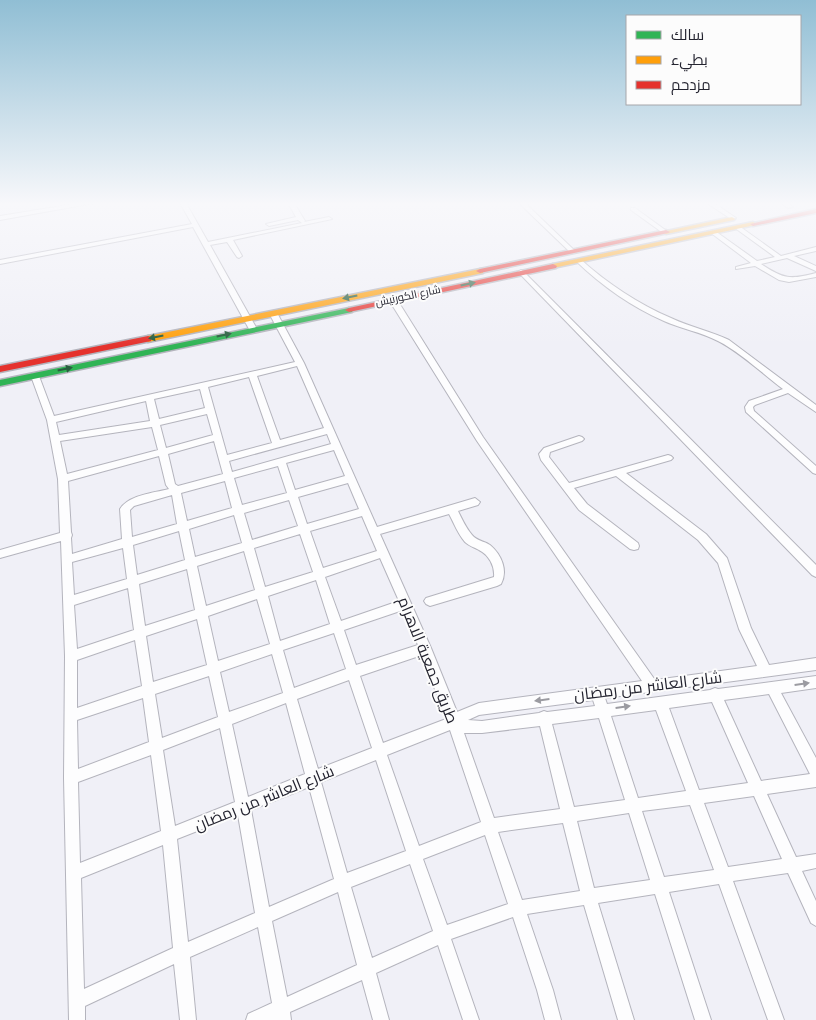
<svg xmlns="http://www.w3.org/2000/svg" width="816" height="1020" viewBox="0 0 816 1020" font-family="Roboto,Cairo,sans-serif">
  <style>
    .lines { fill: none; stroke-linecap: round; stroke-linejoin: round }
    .street-casing { stroke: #b4b4bd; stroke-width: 2 }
    .fast-casing { stroke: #b4b4bd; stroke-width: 3 }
    .slow-casing { stroke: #b4b4bd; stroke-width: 3 }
    .jam-casing { stroke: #b4b4bd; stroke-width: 3 }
    .street { fill: #fdfdfe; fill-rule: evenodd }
    .fast { fill: #30b455; fill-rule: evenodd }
    .slow { fill: #ff9f0a; fill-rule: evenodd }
    .jam { fill: #e5322d; fill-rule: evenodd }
    .oneway { fill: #295e3f }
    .oneway2 { fill: #9b9ba1 }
    .labels { text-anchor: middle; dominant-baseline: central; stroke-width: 4; stroke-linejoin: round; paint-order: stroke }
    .far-street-label { font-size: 11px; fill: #242430; stroke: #fcfcfc }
    .near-street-label { font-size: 16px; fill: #242430; stroke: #fcfcfc }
  </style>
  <rect width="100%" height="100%" fill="#f0f0f7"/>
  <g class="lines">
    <defs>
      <path id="street" d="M80,203H94L0,220V216Z
        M180,203H186L208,242L302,223L298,220L269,226L266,224L296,217L288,203H294L305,221L304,222L329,217L332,219L233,240L242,256L239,258L237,257L227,242L210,245L257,329L253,331L249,329L193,227L0,264V260L192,224Z
        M519,203H525L574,250V252H570Z
        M707,203H714L736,218L731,219Z
        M781,203H788L793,207L788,208Z
        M631,208H635L668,232L663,233L631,210Z
        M735,226H739L781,256L816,247V251L794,256L816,266V271L787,258L761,264C784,279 790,280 816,273V277L789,282L779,280L755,266L736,269V267L751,263L711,233V231H715L757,261L775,257L735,228Z
        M576,259H580C607,283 638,304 671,318C690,327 710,331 729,340L816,405V412L788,393L755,405L753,407L754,411L816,466V474L813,473L746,412L745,407L749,401L783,389C763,374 740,352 718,341C701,332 682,329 664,321C632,307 602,286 576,261Z
        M521,270L523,271L816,565V577L812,575L519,273L518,272Z
        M390,298H396L483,437L655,680L757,666L739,629L718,563L698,540L616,476L574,488L587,504L638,543L639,546L638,549L634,550L630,549L579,510L541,460L539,454L544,448L579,436L582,437L584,439L582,441L550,452L549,457L569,483L668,455L671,456L673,458L671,460L626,473L706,534L727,558L751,628L769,665L816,658V670L605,698L607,704L710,690L715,688L718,689L816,676V688L781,693L816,758V787L767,794L796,857L816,854V868L802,871L816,901V926L811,923L788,873L733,881L784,1020H768L719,884L669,892L711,1020H695L655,894L598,903L634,1020H618L584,905L527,914L553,990L561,1020H545L537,990L513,917L451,939L479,1020H463L438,945L376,973L389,1020H373L362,980L290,1012L291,1020H246L248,1014L272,1003L258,927L190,957L196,1020H180L174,964L85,1006V1020H69L64,778L65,656L61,541L0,558V550L60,533L58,479L47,420L31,376L32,374L35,373L39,376L54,416L295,362L269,313L273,311H276L304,363L377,527L475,498L480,502L478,505L458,511C462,519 466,528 472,535C477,541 484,541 490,545C502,555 508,571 501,584L497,586L430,606L426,604L424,601L426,598L494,577C495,566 489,555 479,550C474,547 469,546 465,542C458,534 454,523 449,514L380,534L431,648L457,712L479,703L642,681L477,441L389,300ZM297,366L324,428L280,440L257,376ZM249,377L272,443L227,455L208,387ZM200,389L205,408L159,419L154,399ZM146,401L150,421L59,435L56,422ZM207,414L213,435L166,448L160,425ZM152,427L158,450L67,474L60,441ZM327,434L331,444L232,472L229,461ZM214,441L223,474L178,486L175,484L168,454ZM334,450L345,476L295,490L286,463ZM159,456L166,485L169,489C153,493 129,495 120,509L122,539L72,554L71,538L72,535L71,532L68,481ZM278,466L287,493L242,505L234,478ZM225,481L232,508L187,521L181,493ZM348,483L359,509L307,524L298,497ZM172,495L177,524L132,537L130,510L134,506ZM289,500L298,526L252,540L244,513ZM234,515L242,543L195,557L189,529ZM362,516L377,551L323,568L310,531ZM179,531L185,560L137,575L133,545ZM300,534L313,572L265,587L254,548ZM123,548L127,579L74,595L72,562ZM244,551L255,590L206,606L197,566ZM380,558L399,601L341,621L325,577ZM187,569L195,610L145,626L139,584ZM316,580L330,624L280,641L268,596ZM128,588L134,630L77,649L74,605ZM257,599L270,644L218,661L208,616ZM403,610L418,645L356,665L344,630ZM197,619L207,665L153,682L146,636ZM334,633L346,669L294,688L283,650ZM135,640L142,686L77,708V660ZM272,654L283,693L229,712L220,672ZM422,655L446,719L383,743L360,676ZM209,676L218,717L162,738L155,694ZM349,680L372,748L318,769L297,699ZM769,694L810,774L761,781L724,700ZM143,698L149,742L78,769L77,720ZM593,700L595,706L547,712L544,711L539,713L482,721L468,720L479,715ZM712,702L748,783L699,790L669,708ZM286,703L305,774L248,797L232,724ZM656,710L686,791L638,798L611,716ZM599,718L625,800L574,807L552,724ZM540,726L560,809L494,818L464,733H482ZM220,728L235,802L175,826L163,750ZM450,730L481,822L419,846L387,755ZM151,755L161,831L80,863L78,782ZM376,760L406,851L347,873L321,782ZM309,787L334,879L269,907L251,810ZM754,796L782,859L728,867L704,803ZM690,805L714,870L664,877L642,811ZM629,813L650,880L594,888L577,821ZM238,815L255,913L188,942L177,839ZM563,823L580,891L522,900L498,832ZM485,835L508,904L447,925L423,859ZM163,845L173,948L84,989L81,878ZM410,864L433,931L372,958L351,887ZM338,892L357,965L287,997L272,921Z"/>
      <path id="fast" d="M349,308L353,310L352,312L0,386V380Z"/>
      <path id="slow" d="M732,217L735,219L734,220L666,234L662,232Z
        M753,222L755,223V225L553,268L549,266L553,264Z
        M480,269H483V273L148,342L144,339L148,336Z"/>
      <path id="jam" d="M816,209V213L753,226L750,224Z
        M666,230L670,232L668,233L480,273L476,271L480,269Z
        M553,264L557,266L556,268L349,312L345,310L349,308Z
        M148,336L151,337V341L0,372V366Z"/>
    </defs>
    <use href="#street" class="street-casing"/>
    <use href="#fast" class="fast-casing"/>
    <use href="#slow" class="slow-casing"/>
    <use href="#jam" class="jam-casing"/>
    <use href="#street" class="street"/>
    <use href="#fast" class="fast"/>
    <use href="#slow" class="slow"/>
    <use href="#jam" class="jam"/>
  </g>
  <defs><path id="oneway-solid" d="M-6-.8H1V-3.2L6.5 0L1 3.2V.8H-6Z" transform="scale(1.25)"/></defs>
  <g class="oneway">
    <use href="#oneway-solid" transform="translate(468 284) rotate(-12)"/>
    <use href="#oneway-solid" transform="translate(350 297) rotate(168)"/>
    <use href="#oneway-solid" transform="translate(224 335) rotate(-12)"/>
    <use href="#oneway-solid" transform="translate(156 337) rotate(169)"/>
    <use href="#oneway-solid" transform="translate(65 369) rotate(-12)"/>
  </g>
  <g class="oneway2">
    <use href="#oneway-solid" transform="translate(802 684) rotate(-8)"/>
    <use href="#oneway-solid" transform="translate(542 700) rotate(173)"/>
    <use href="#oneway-solid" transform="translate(623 707) rotate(-8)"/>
  </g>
  <linearGradient id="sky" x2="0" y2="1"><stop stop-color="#90bed4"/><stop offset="0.59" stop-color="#f8f8fb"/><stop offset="1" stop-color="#f8f8fb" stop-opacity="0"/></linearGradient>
  <rect width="816" height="346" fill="url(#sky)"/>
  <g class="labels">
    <g class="far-street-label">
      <text transform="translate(408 296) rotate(-12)">شارع الكورنيش</text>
    </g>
    <g class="near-street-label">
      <text transform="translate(428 660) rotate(68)">طريق جمعية الاهرام</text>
      <text transform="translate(648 686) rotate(-7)">شارع العاشر من رمضان</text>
      <text transform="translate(264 798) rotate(-22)">شارع العاشر من رمضان</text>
    </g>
  </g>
  <rect x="626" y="15" width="175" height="90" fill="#fcfcfc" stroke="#a6a6aa"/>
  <rect x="636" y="31" width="25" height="8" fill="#30b455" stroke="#a6a6aa"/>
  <text x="671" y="40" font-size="15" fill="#242430">سالك</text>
  <rect x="636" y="56" width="25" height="8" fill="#ff9f0a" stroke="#a6a6aa"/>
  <text x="671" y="65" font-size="15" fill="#242430">بطيء</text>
  <rect x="636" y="81" width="25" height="8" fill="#e5322d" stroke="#a6a6aa"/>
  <text x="671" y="90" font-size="15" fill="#242430">مزدحم</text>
</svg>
